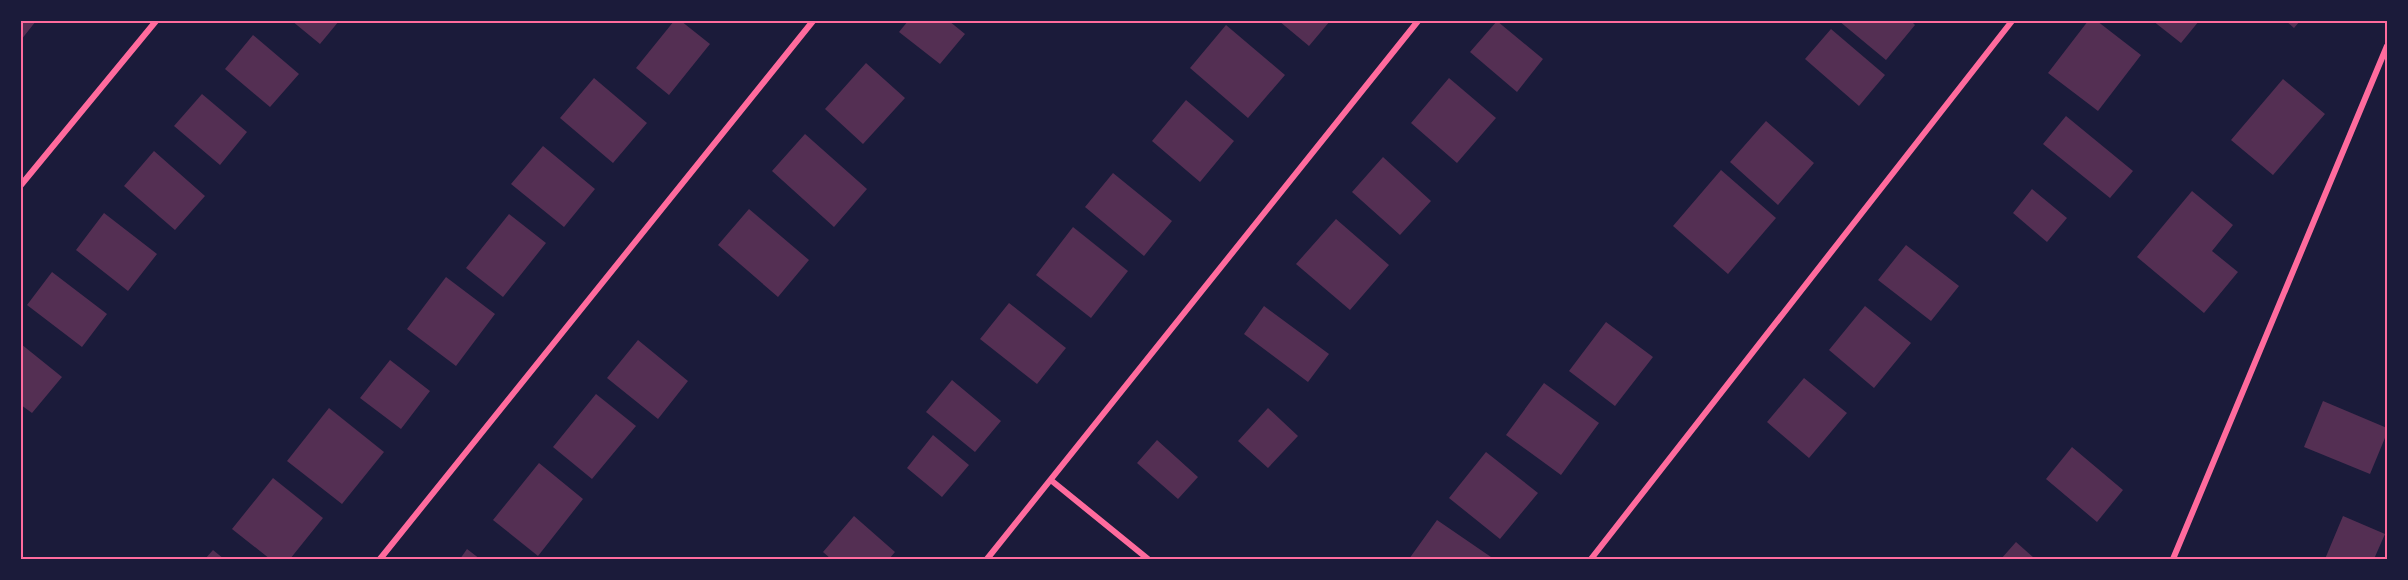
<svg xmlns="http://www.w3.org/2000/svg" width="2408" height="580" viewBox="0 0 2408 580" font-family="'Nunito Sans',sans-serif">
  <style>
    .building { fill: #542f53 }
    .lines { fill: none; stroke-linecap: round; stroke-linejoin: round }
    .minor { stroke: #ff6b9d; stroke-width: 6 }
    .neatline { fill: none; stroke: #ff6b9d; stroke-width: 2 }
  </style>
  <rect width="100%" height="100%" fill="#1b1b3a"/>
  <path class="building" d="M21,21H36L21,40Z
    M292,21H339L320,44Z
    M674,21H681L710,44L669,95L636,68Z
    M908,21H949L965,34L940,64L899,32Z
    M1279,21H1330L1309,46Z
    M1497,21L1543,59L1517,92L1470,52Z
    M1839,21H1911L1915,25L1886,60Z
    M2088,21H2097L2141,55L2098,111L2048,73Z
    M2153,21H2199L2181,43Z
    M2286,21H2300L2294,28Z
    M1226,25L1285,75L1248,118L1190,68Z
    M1831,29L1885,75L1859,106L1805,59Z
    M253,35L299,74L270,107L225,69Z
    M866,63L905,98L863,144L825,109Z
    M594,78L647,123L613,163L560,118Z
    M1449,78L1496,118L1457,163L1411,123Z
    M2283,79L2325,114L2273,175L2231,140Z
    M202,94L247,132L220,165L174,126Z
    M1186,100L1234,141L1200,182L1152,141Z
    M2066,116L2133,171L2110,198L2043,144Z
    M1766,121L1814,163L1778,205L1730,162Z
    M805,134L867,189L834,227L772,171Z
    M543,146L595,189L564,227L511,184Z
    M154,151L205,196L175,230L124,186Z
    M1383,157L1431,201L1400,235L1352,192Z
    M1721,170L1776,218L1728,274L1673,226Z
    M1113,173L1172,221L1144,256L1085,207Z
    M2032,189L2067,218L2047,242L2013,213Z
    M2192,191L2233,225L2212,251L2238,272L2204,313L2137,257Z
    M749,209L809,260L778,297L718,245Z
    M104,213L157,254L128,291L76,250Z
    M509,214L546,243L503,297L466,268Z
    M1336,219L1389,265L1350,310L1296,264Z
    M1073,227L1128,271L1091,318L1036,275Z
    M1906,245L1959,286L1931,321L1878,280Z
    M52,272L107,314L82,347L27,305Z
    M446,277L495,314L456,366L407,329Z
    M1009,303L1066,348L1037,384L980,339Z
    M1264,306L1329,354L1308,382L1244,334Z
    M1865,306L1911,343L1874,388L1829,350Z
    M1606,322L1653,357L1615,406L1569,371Z
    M638,340L688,381L658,419L607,378Z
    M21,344L62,377L32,413L21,405Z
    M390,360L430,391L401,429L360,398Z
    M1804,378L1847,413L1809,458L1767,422Z
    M952,380L1001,421L975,452L926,412Z
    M1544,383L1599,423L1561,475L1506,435Z
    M596,394L636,426L592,479L553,447Z
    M2323,401L2387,428V433L2370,474L2304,447Z
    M329,408L384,452L342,504L287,461Z
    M1268,408L1298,436L1268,468L1238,441Z
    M933,435L969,465L942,497L907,468Z
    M1157,440L1198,477L1178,499L1137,463Z
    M2072,447L2123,490L2097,522L2046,479Z
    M1486,452L1538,493L1500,539L1449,498Z
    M539,463L583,499L538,556L493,520Z
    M273,478L323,518L290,559H270L232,529Z
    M854,516L895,552L889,559H831L823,552Z
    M2343,516L2385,534L2374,559H2325Z
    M1437,520L1491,557L1489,559H1409Z
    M2016,542L2035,559H2001Z
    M467,549L480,559H460Z
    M213,550L224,559H205Z"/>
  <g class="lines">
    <path class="minor" d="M21,185L156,21
      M1052,481L1148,559
      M380,559L813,21
      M987,559L1418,21
      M1591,559L2012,21
      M2173,559L2387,46"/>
  </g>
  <rect width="2408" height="580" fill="none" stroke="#1b1b3a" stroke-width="45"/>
  <rect x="22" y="22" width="2364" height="536" class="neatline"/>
</svg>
